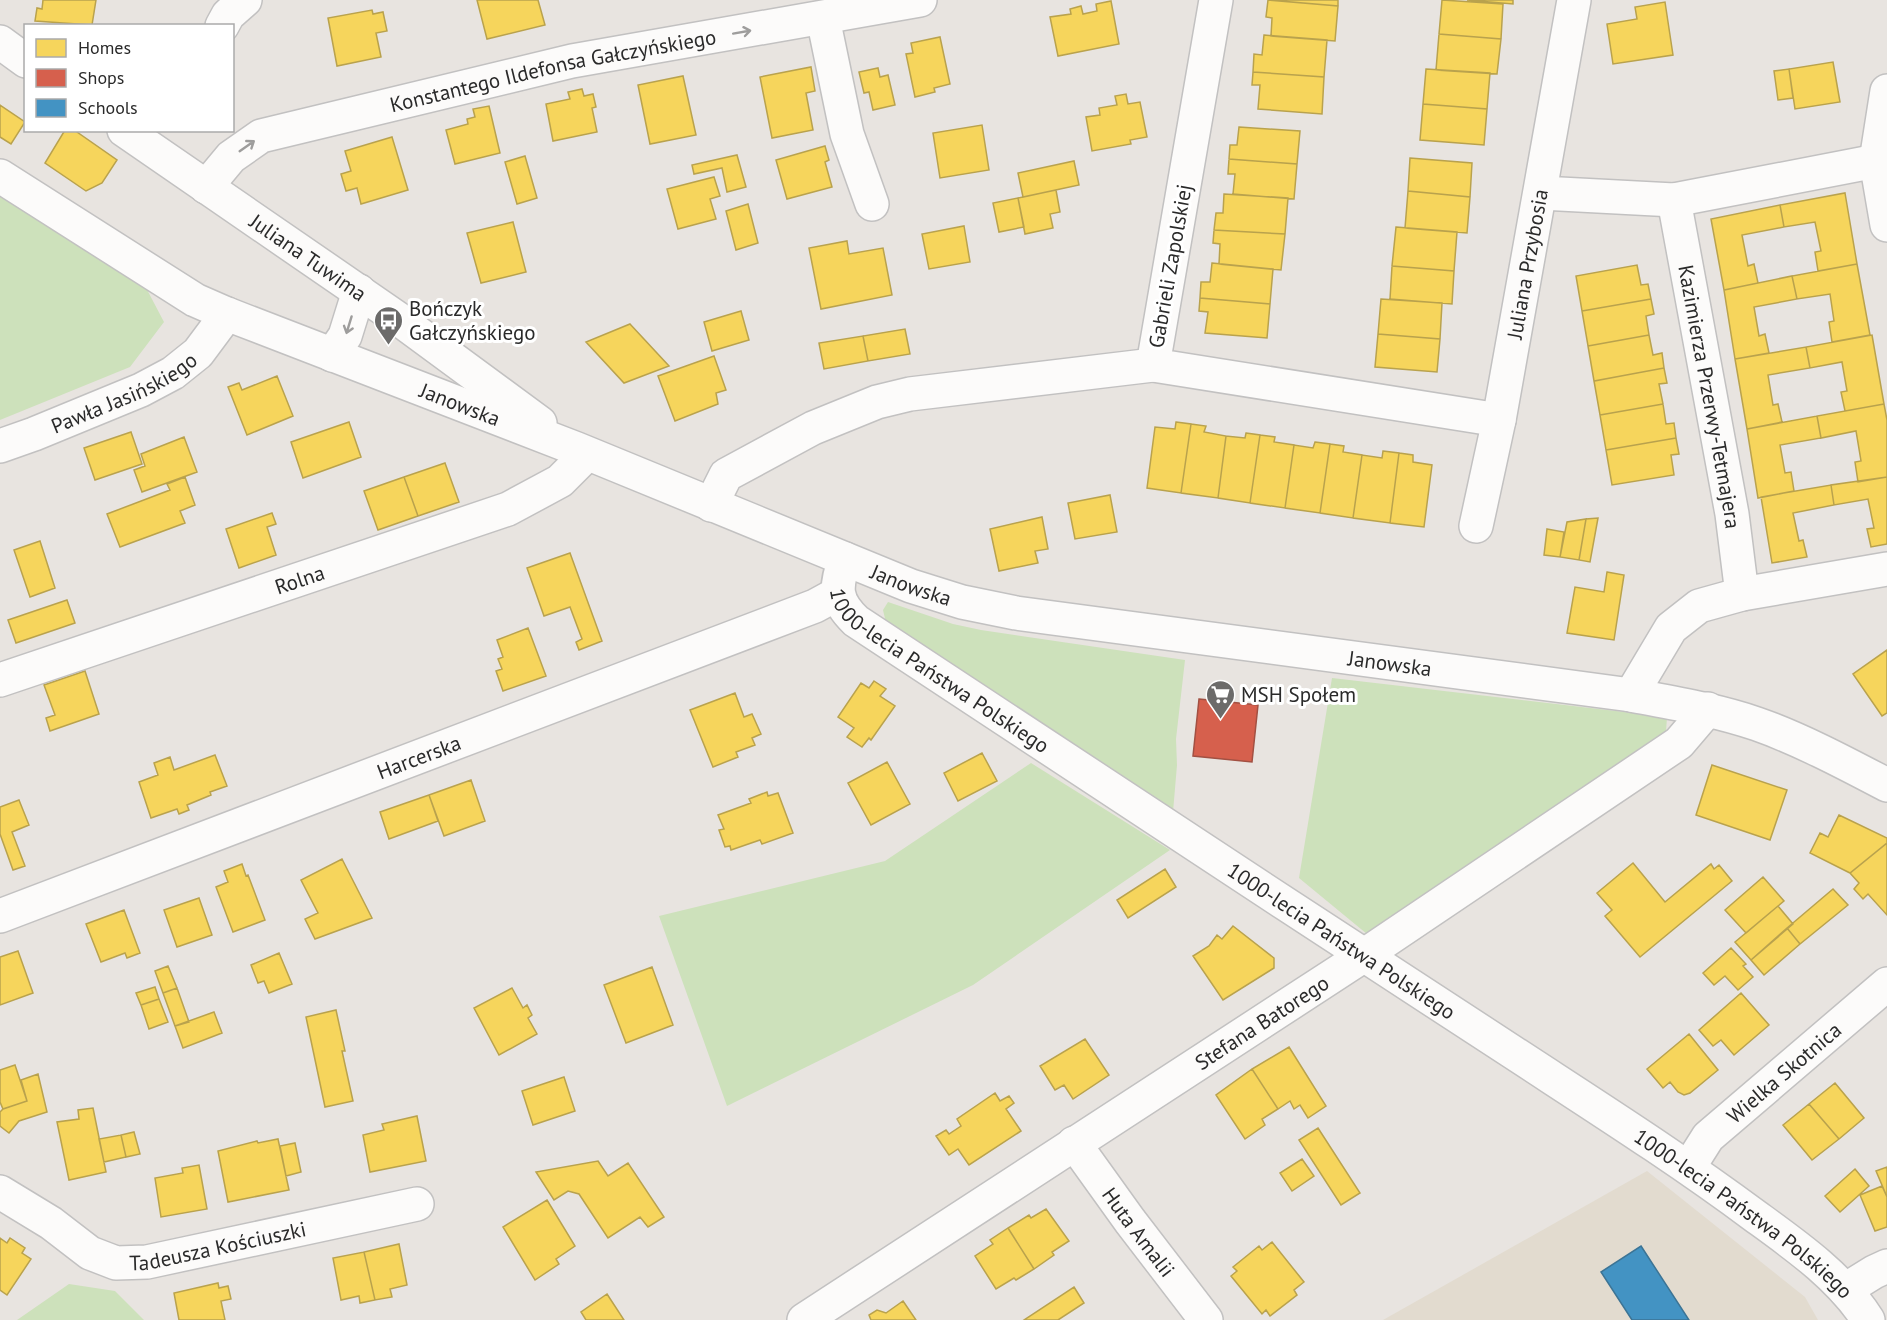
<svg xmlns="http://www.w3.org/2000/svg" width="1887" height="1320" viewBox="0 0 1887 1320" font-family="'PT Sans',sans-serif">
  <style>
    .education { fill: #e2dbcf }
    .green { fill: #cde1bb }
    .homes { fill: #f6d55c; stroke: #b9a24d; stroke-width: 1.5 }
    .shops { fill: #d6604d; stroke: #a25042; stroke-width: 1.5 }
    .schools { fill: #4393c3; stroke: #3c7495; stroke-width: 1.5 }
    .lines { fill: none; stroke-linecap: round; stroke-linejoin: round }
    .minor-casing { stroke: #c2c1c1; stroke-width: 36 }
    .minor { stroke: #fcfbfa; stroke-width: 33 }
    .oneway { stroke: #9e9d9c }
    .labels { text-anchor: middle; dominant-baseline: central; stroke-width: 6; stroke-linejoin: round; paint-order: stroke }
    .street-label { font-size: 21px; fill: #2a2a2a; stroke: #fff }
    .poi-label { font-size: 21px; fill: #2a2a2a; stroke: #fff; text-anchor: start }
  </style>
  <rect width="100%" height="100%" fill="#e8e4e0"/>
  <path class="education" d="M1647,1171L1805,1297L1818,1320H1383Z"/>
  <path class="green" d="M0,190L143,282L164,322L130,367L0,420Z
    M888,602L953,624L981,630L1185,660L1176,739L1177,765L1173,812L886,623L883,610Z
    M1332,678L1667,717L1666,732L1367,934L1299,878Z
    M1031,763L1170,850L973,985L727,1106L659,916L885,861Z
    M69,1284L115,1291L144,1320H17Z"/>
  <path class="homes" d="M43,0H96L92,25L35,21L37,8L42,9Z
    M477,0H538L545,25L487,39Z
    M1268,0L1338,6L1335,41L1271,36L1272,18L1266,17Z
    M1269,0H1338V6Z
    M1442,0L1503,4L1501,39L1439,34Z
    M1467,0H1513V4Z
    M1111,1L1119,44L1058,56L1050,17L1071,14L1070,9L1081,6L1083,14L1097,11L1096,4Z
    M1665,2L1673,55L1613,64L1607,24L1637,19L1635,7Z
    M372,10L373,14L383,12L387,31L376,33L381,57L337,66L328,18Z
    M1439,34L1501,39L1497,74L1436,70Z
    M1264,35L1327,40L1324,77L1253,72L1254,54L1262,55Z
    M940,37L950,84L934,88L935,92L915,97L906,54L913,53L911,43Z
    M1833,62L1840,102L1795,109L1789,69Z
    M811,67L815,91L806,93L813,130L772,138L760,77Z
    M878,68L880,77L888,75L895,105L873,110L869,92L864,93L859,72Z
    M1426,69L1490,73L1487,109L1423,104Z
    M1789,69L1793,98L1778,100L1774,71Z
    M1253,72L1324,77L1322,114L1258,109L1260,85H1252Z
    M683,76L696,135L650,144L638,85Z
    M582,89L584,96L593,94L596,107L592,108L597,132L553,141L546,104L570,99L568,92Z
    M1126,94L1128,104L1140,102L1147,137L1130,140L1131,144L1092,151L1086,117L1100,115L1099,108L1117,105L1115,96Z
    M1423,104L1487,109L1484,145L1420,140Z
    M0,105L25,122L11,144L0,137Z
    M489,106L500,153L455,164L446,130L468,124L467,119L475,117L473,109Z
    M982,125L989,170L940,178L933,133Z
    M1239,127L1300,131L1297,164L1229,159L1230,145H1237Z
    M65,130H74L117,160L102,183L86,191L45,163Z
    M392,137L408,190L361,204L357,188L346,191L341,174L351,171L345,151Z
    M825,146L829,160L825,162L832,187L787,199L776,160Z
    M737,155L746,187L727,192L722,168L694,174L692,165Z
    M525,156L537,198L517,204L505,162Z
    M1410,158L1472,163L1470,197L1408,191Z
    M1229,159L1297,164L1294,199L1233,194L1235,174H1228Z
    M1074,161L1079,185L1023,197L1018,173Z
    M714,177L720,196L710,199L716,219L678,229L667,189Z
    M1056,190L1060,212L1050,214L1053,228L1025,234L1018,198Z
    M1408,191L1470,197L1467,233L1405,228Z
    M1845,193L1857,264L1818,271L1815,252L1821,251L1815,222L1784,227L1780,205Z
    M1224,194L1288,198L1285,234L1214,230L1216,213H1223Z
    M1018,198L1024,227L999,232L993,203Z
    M748,204L758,243L736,250L726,211Z
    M1780,205L1784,227L1742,235L1748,266L1754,264L1758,283L1724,290L1711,219Z
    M513,222L526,272L481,283L467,233Z
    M964,226L970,262L929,269L922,234Z
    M1396,227L1457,232L1454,271L1392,266Z
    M1214,230L1285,234L1281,270L1219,264L1220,244L1213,243Z
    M847,241L849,254L883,248L892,295L821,309L809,248Z
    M1212,263L1273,269L1270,304L1200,298L1201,282H1210Z
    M1857,264L1870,335L1832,342L1829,322L1834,321L1830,294L1797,299L1792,276Z
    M1637,265L1641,285L1648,284L1651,299L1582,311L1576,276Z
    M1392,266L1454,271L1452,304L1390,299Z
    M1792,276L1797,299L1754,307L1759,336L1765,334L1769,353L1735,359L1724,290Z
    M1200,298L1270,304L1267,338L1205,333L1208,312L1199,311Z
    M1381,299L1442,303L1440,339L1378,334Z
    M1651,299L1654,314L1646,316L1649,335L1588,346L1582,311Z
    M741,311L749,340L712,351L704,322Z
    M630,324L669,366L624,383L586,342Z
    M905,329L910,354L868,361L863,336Z
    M1378,334L1440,339L1437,372L1375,367Z
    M1649,335L1653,355L1662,353L1664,368L1594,381L1588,346Z
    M1872,335L1884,404L1845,411L1841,392L1847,391L1842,362L1810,368L1806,347Z
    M863,336L868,361L824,369L819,343Z
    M1806,347L1810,368L1768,375L1773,405L1778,404L1782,422L1747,429L1735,359Z
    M714,356L726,390L716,393L718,404L675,421L658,376Z
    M1664,368L1667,383L1659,384L1663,404L1600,415L1594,381Z
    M277,376L293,416L247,435L228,387L239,383L242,390Z
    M1663,404L1666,424L1674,423L1676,438L1606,450L1600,415Z
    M1884,404L1887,420V477L1858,482L1855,462L1861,461L1856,431L1821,438L1817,416Z
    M1817,416L1821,438L1780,445L1785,473L1791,472L1794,491L1758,498L1747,429Z
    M349,422L361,457L303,478L291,442Z
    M1176,422L1191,424L1181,493L1147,488L1155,427L1175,429Z
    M1191,424L1206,426L1204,432L1226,436L1218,498L1181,493Z
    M131,432L142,464L95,480L84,448Z
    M1246,433L1260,435L1250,503L1218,498L1226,436L1245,438Z
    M1260,435L1275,437L1274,442L1294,445L1285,508L1250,503Z
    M184,437L197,472L142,492L134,470L145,466L141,454Z
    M1676,438L1679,454L1671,455L1674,475L1612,485L1606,450Z
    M1315,442L1330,444L1320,513L1285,508L1294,445L1313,448Z
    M1330,444L1344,446L1343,452L1362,455L1353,518L1320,513Z
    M1383,451L1399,453L1390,523L1353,518L1362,455L1382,458Z
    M1399,453L1413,455V462L1432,465L1424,527L1390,523Z
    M445,463L459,502L418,516L404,477Z
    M185,477L195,505L180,511L185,523L120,547L107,514L170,490L167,484Z
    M404,477L418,516L378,530L364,491Z
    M1887,477V544L1871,547L1867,529L1874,528L1868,499L1834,505L1831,485Z
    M1831,485L1834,505L1793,513L1799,541L1803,540L1807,557L1772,563L1761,497Z
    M1110,495L1117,532L1075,539L1068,503Z
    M272,513L276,524L267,527L276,555L239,568L226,529Z
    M1042,517L1048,549L1035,551L1038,563L999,571L990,529Z
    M1598,518L1590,562L1579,560L1586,519Z
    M1586,519L1579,560L1560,557L1567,522Z
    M1547,529L1564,532L1560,557L1544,555Z
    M40,541L55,588L30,597L14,550Z
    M570,553L602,641L579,650L576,642L582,639L570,607L544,616L527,568Z
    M1607,572L1624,575L1614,640L1567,633L1575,587L1604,592Z
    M67,600L75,623L16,643L8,620Z
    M528,628L546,676L503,691L496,671L502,669L498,659L503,657L497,640Z
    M1887,650V713L1882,716L1853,674Z
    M85,671L99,714L50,731L46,718L55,715L44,685Z
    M874,681L886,689L880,696L895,706L871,740L869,738L862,747L847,737L854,728L838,717L861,683L869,688Z
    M735,693L744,717L752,714L761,734L752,738L755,745L736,752L738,757L713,767L690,710Z
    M982,753L997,781L958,801L944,773Z
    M215,755L227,786L210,792L211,795L187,805L189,810L179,814L177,809L151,818L139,782L158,775L154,763L170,757L174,770Z
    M887,762L910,804L871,825L848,783Z
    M1712,765L1787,790L1770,840L1696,815Z
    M471,780L485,821L444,836L429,795Z
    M767,792L768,796L778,793L793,833L762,844L760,840L731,850L730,846L725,847L719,830L724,829L718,815L751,803L749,799Z
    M429,795L438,821L389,839L380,812Z
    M19,800L29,825L12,832L25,866L13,870L0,834V807Z
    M1839,815L1887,838V843L1850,873L1810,853L1820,833L1828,837Z
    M1887,843V915L1868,894L1863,899L1854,889L1859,883L1850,873Z
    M342,859L372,918L315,939L305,919L318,913L301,880Z
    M1633,863L1665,902L1711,864L1714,869L1719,865L1732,881L1640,957L1605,916L1612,910L1597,893Z
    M242,864L246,876L248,875L265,920L233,932L216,887L228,882L224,871Z
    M1165,869L1176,887L1128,918L1117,900Z
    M1763,877L1784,901L1746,933L1725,910Z
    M1833,889L1848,905L1800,944L1787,928Z
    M199,898L212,935L177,947L164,910Z
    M1778,906L1793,924L1751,960L1735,942Z
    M124,910L140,953L127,958L125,953L101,962L86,924Z
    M1233,926L1274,958V968L1223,1000L1193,956L1209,946L1217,935L1222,939Z
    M1787,928L1800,944L1764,975L1751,960Z
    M1731,948L1746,964L1743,966L1753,977L1738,990L1725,976L1714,985L1703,973Z
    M18,951L33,993L0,1005V957Z
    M279,953L292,984L269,993L264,981L258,983L251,965Z
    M168,966L177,988L163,993L155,971Z
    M652,967L673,1025L626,1043L604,985Z
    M155,987L159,999L141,1005L136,993Z
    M177,988L189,1022L175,1026L163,993Z
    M512,988L523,1008L527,1005L532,1015L528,1018L537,1034L499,1055L474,1008Z
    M1741,993L1769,1025L1734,1055L1721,1040L1713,1046L1699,1030Z
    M159,999L168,1022L149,1029L141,1005Z
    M336,1010L345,1051H342L353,1101L325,1107L306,1017Z
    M214,1012L222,1033L183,1048L175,1026Z
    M1689,1034L1718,1070L1690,1093L1684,1095L1678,1092L1670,1082L1663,1088L1647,1069Z
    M1085,1039L1109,1075L1073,1099L1064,1085L1055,1090L1040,1066Z
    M1289,1047L1326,1106L1308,1118L1300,1105L1294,1109L1290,1101L1278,1109L1252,1069Z
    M15,1065L27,1101L3,1109L0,1102V1070Z
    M1252,1069L1278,1109L1262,1119L1265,1125L1245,1139L1216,1095Z
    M38,1074L47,1112L19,1121L9,1133L0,1126V1112L3,1109L27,1101L21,1080Z
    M564,1077L575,1111L533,1125L522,1091Z
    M1835,1083L1864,1118L1839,1139L1809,1104Z
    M995,1093L1000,1101L1009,1096L1014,1103L1006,1109L1021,1131L969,1165L958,1149L949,1155L936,1136L946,1130L949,1134L961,1126L957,1119Z
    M1809,1104L1839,1139L1812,1160L1783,1125Z
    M93,1108L106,1172L69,1180L57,1122L79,1119L78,1110Z
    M417,1116L426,1161L370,1172L363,1135L384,1130L382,1124Z
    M1318,1128L1360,1193L1341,1205L1299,1140Z
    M134,1132L140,1154L126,1157L121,1135Z
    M121,1135L126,1157L104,1162L99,1139Z
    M278,1139L289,1190L228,1202L218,1151L257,1141L258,1143Z
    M295,1143L301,1172L286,1176L280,1146Z
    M1302,1159L1314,1176L1292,1191L1280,1173Z
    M598,1161L608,1176L628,1163L664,1217L648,1227L640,1217L608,1238L579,1194L568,1191L554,1200L536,1172Z
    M199,1165L207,1209L161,1217L155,1178L183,1173L182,1168Z
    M1887,1167V1197L1876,1171Z
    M1855,1169L1869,1186L1840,1212L1825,1196Z
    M1882,1186L1887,1197V1227L1875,1231L1860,1195Z
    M547,1200L575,1246L556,1259L559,1264L535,1280L503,1227Z
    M1046,1209L1069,1241L1052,1252L1054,1255L1034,1269L1008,1228L1029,1215L1031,1218Z
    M1008,1228L1034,1269L1016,1280L1014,1278L996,1289L975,1256L993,1244L990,1240Z
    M0,1238L7,1243L10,1238L25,1248L22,1253L31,1259L7,1295L0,1290Z
    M1272,1242L1304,1282L1294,1290L1297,1295L1270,1316L1266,1310L1262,1314L1231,1276L1237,1271L1233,1267L1259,1246L1262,1250Z
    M399,1244L407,1285L390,1289L392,1297L375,1300L364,1252Z
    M364,1252L375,1300L360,1303L359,1296L341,1300L333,1258Z
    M218,1283L219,1288L228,1286L231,1299L221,1301L225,1320H179L174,1293Z
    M1074,1287L1084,1303L1058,1320H1024Z
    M607,1294L624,1320H586L581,1312Z
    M903,1301L916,1320H871L869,1315L877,1310L886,1313Z"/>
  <path class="shops" d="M1199,699L1258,705L1252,762L1193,756Z"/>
  <path class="schools" d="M1641,1246L1689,1320H1632L1601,1272Z"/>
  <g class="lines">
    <defs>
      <g id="minor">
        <path d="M1216,0L1153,365L1499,420"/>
        <path d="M823,18L847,134L872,204"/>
        <path d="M222,26L228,15L245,0"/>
        <path d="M0,42L26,61"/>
        <path d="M1887,91L1876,161L1887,225"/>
        <path id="s1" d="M124,130L400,320L540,423"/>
        <path id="s2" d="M0,176L195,300L227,314L577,449L911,586L962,602L1016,613L1631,695C1673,703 1716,710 1757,724C1800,739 1847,764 1887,785"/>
        <path id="s3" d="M206,187L231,157L261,136L572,61L920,0"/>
        <path d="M1541,193L1674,200L1887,159"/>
        <path id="s4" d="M1674,200L1732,514L1742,594"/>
        <path d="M332,355L345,336L359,291"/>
        <path id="s5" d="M0,446L34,434L141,390L173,373L198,353L227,314"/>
        <path d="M711,505L726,475L813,428L877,402L910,394L1153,365"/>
        <path id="s6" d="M1476,526L1499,420L1574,0"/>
        <path id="s7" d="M845,559C835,587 834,600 856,621C1075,766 1294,910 1514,1053C1595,1106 1677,1158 1755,1216C1795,1245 1841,1277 1868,1320"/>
        <path id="s8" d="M0,680L508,509L560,481L587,454"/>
        <path d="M1631,695L1671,628L1699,606L1742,594L1887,569"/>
        <path id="s9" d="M0,916L815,606L837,594"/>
        <path id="s10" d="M1074,1143L1130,1221L1206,1320"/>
        <path id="s11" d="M1689,1167L1708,1137L1887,984"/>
        <path id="s12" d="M0,1192L51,1223L90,1253L116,1263L147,1262L417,1204"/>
        <path d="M1845,1290L1874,1272L1887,1266"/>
        <path id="s13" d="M804,1320L1363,956L1679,743L1708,709"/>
      </g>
    </defs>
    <use href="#minor" class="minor-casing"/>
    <use href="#minor" class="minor"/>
  </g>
  <defs><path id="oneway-shaft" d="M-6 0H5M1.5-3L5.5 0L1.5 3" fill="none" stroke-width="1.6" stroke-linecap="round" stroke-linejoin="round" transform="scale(1.5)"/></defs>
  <g class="oneway">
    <use href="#oneway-shaft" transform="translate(742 32) rotate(-10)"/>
    <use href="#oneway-shaft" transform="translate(247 146) rotate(-35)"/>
    <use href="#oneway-shaft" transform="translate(349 325) rotate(107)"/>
  </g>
  <defs>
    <symbol id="bus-pin" viewBox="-11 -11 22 30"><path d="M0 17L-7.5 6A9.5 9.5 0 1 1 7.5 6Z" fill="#6c6b6a" stroke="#fff"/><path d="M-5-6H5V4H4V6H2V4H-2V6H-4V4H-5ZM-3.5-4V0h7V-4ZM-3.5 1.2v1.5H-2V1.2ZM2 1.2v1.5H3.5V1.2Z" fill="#fff"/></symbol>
    <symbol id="supermarket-pin" viewBox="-11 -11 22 30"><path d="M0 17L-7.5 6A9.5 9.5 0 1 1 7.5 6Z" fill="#6c6b6a" stroke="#fff"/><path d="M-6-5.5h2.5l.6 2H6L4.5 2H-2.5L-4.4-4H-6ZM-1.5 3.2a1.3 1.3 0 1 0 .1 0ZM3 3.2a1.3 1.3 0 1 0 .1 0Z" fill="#fff"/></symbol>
  </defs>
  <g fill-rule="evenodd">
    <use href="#bus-pin" x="372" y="304" width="33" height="45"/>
    <use href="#supermarket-pin" x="1204" y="678" width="33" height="45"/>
  </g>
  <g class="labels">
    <g class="street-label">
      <text stroke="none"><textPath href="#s3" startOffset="375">Konstantego Ildefonsa Gałczyńskiego</textPath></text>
      <text stroke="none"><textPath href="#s1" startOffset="224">Juliana Tuwima</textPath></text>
      <text stroke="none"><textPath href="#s6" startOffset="267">Juliana Przybosia</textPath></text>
      <text transform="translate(1170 266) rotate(-80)">Gabrieli Zapolskiej</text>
      <text stroke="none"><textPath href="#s5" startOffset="135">Pawła Jasińskiego</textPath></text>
      <text stroke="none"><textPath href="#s4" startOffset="200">Kazimierza Przerwy-Tetmajera</textPath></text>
      <text stroke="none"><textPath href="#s2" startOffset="516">Janowska</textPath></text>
      <text stroke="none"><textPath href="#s8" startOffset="316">Rolna</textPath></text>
      <text stroke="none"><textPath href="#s2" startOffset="1002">Janowska</textPath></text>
      <text stroke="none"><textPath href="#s2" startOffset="1488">Janowska</textPath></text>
      <text stroke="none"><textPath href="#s7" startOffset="164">1000-lecia Państwa Polskiego</textPath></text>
      <text stroke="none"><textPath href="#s9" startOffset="448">Harcerska</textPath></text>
      <text stroke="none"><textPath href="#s7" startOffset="650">1000-lecia Państwa Polskiego</textPath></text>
      <text stroke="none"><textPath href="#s13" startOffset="546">Stefana Batorego</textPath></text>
      <text stroke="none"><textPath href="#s11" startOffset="135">Wielka Skotnica</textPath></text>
      <text stroke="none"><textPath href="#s7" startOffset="1136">1000-lecia Państwa Polskiego</textPath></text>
      <text stroke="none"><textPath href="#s10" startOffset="110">Huta Amalii</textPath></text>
      <text stroke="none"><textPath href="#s12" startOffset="240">Tadeusza Kościuszki</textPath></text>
    </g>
    <g class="poi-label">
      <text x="409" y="308">Bończyk<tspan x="409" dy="24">Gałczyńskiego</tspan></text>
      <text x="1241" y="694">MSH Społem</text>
    </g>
  </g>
  <rect x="24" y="24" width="210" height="108" fill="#ffffff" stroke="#aaaaaa" stroke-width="1.5"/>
  <rect x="36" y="39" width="30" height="18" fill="#f6d55c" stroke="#aaaaaa" stroke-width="1.5"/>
  <text x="78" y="54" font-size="18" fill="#2a2a2a">Homes</text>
  <rect x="36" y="69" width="30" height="18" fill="#d6604d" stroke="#aaaaaa" stroke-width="1.5"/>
  <text x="78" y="84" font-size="18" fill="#2a2a2a">Shops</text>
  <rect x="36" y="99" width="30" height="18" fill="#4393c3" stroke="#aaaaaa" stroke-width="1.5"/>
  <text x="78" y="114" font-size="18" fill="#2a2a2a">Schools</text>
</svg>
